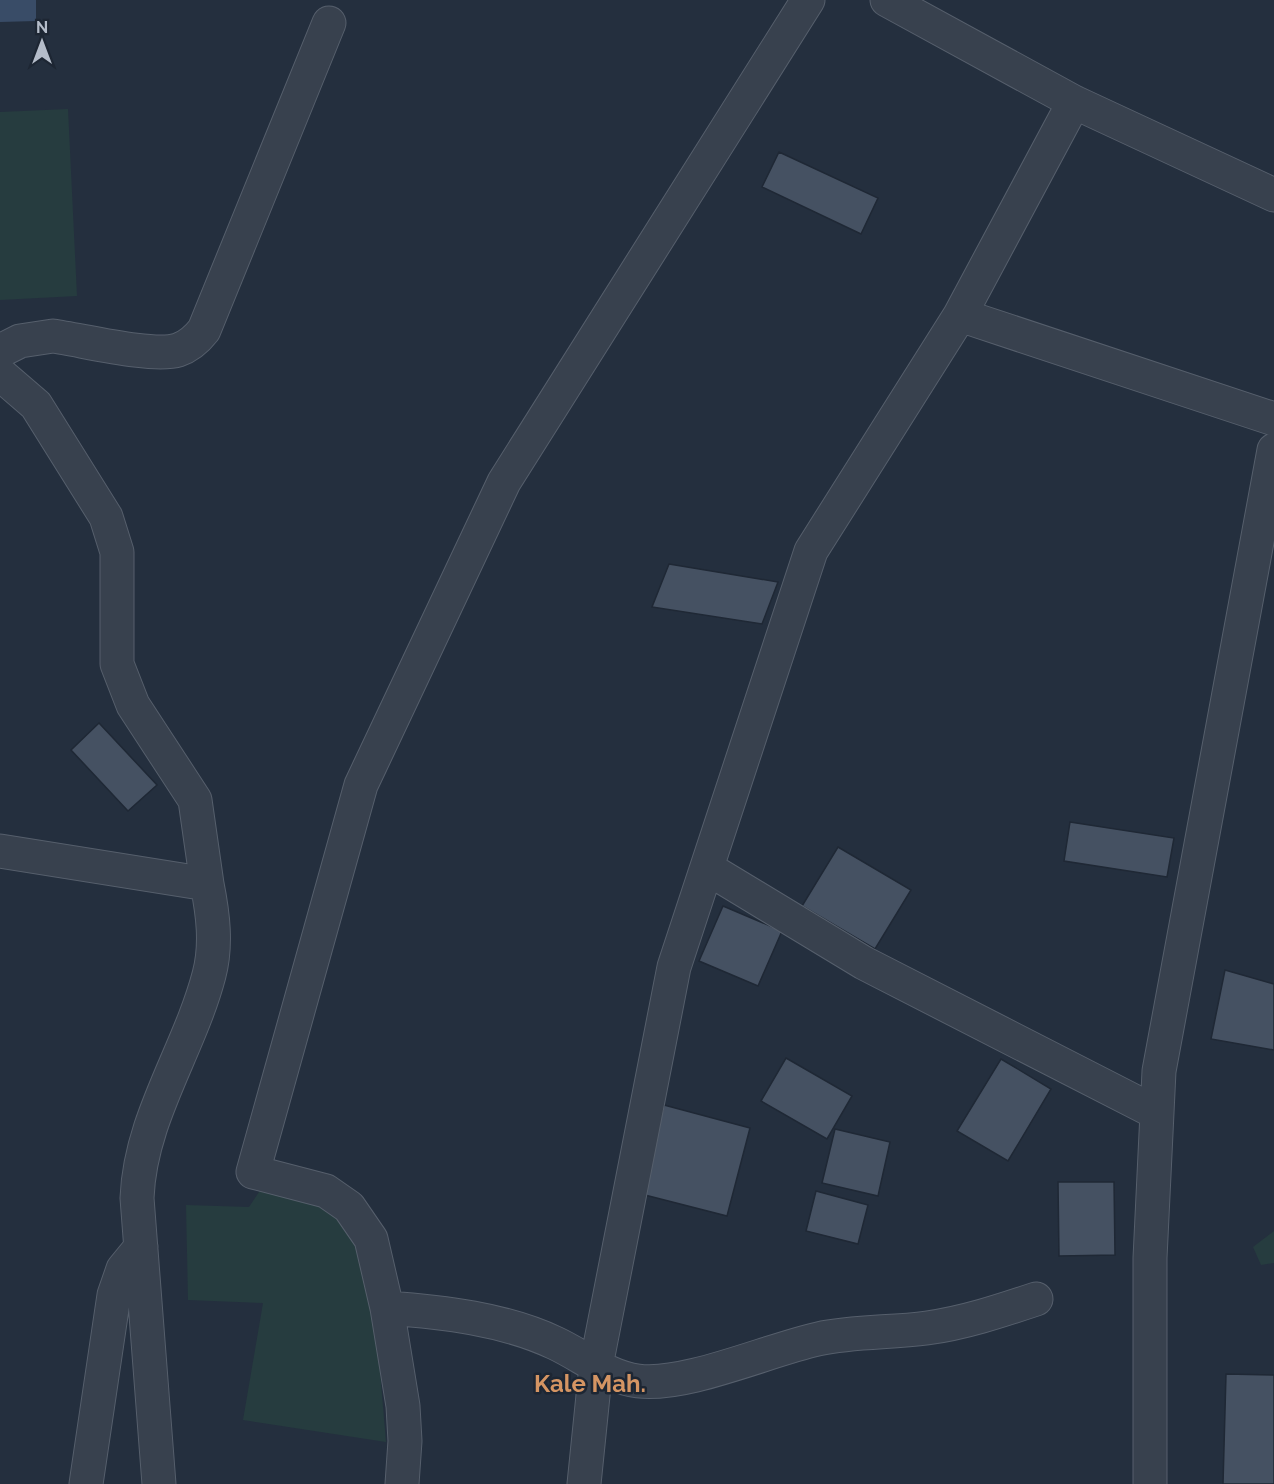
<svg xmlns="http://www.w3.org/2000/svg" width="1274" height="1484" viewBox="0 0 1274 1484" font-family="Raleway,sans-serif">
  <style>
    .green { fill: #263c3f }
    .water { fill: #394c67 }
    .building { fill: #455162; stroke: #1f2835; stroke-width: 1.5 }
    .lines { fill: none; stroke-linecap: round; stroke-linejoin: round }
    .minor-casing { stroke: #565f6c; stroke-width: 35 }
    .minor { stroke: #38414e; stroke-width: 33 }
    .labels { text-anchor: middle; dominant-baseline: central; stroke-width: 5; stroke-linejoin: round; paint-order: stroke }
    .district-label { font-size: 24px; font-weight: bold; fill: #d59563; stroke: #1d2633 }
  </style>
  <rect width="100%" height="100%" fill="#242f3e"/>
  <path class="green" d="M68,109L77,296L0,300V112Z
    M267,1180L325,1199L371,1264L386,1442L243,1420L263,1303L188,1300L186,1205L249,1207Z
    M1274,1231V1263L1261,1265L1253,1247Z"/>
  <path class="water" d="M0,0H36V21L0,22Z"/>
  <path class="building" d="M779,152L878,198L861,234L762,187Z
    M669,564L778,582L762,624L652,607Z
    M99,723L157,785L128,811L71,750Z
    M1070,822L1174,838L1167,877L1064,861Z
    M838,847L911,890L875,949L802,906Z
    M723,906L782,931L758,986L699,961Z
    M1225,970L1274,984V1050L1211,1039Z
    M786,1058L852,1096L827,1139L761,1101Z
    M1001,1059L1051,1089L1008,1161L957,1131Z
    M664,1105L750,1128L727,1216L641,1194Z
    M835,1129L890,1142L878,1196L822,1183Z
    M1058,1182H1114L1115,1255L1059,1256Z
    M816,1191L868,1205L858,1244L806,1231Z
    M1226,1374L1274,1375V1484H1223Z"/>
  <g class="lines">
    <defs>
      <path id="minor" d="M887,0L1074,102L1274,195
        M960,315L1274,419
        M0,351L20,341L53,336C82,340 153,358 178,350C190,346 197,339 204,330L329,23
        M0,374L36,405L106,517L117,552V664L133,705L195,800L207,884L0,851
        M707,868L864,963L1157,1113
        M387,1308C443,1312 504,1319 555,1343C583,1356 607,1377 638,1381C686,1387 768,1350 818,1339C854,1331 891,1333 927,1328C964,1323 1000,1311 1036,1299
        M86,1484L114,1295L123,1269L141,1247
        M159,1484L137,1198C140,1118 189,1051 209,975C217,945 213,914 207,884
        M402,1484L405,1441L403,1406L387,1308L371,1239L349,1207L326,1191L253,1172L361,785L504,482L808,0
        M584,1484L596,1366L674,967L811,551L960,315L1074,102
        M1150,1484V1258L1159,1071L1274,450"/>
    </defs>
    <use href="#minor" class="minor-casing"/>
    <use href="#minor" class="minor"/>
  </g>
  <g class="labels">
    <g class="district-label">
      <text x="590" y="1383">Kale Mah.</text>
    </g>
  </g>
  <g transform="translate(42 42)" stroke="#1d2633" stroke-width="4.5" paint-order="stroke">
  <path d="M0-4.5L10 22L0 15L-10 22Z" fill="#b4bcc9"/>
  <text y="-9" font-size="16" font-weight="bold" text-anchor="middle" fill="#b4bcc9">N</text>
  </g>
</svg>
